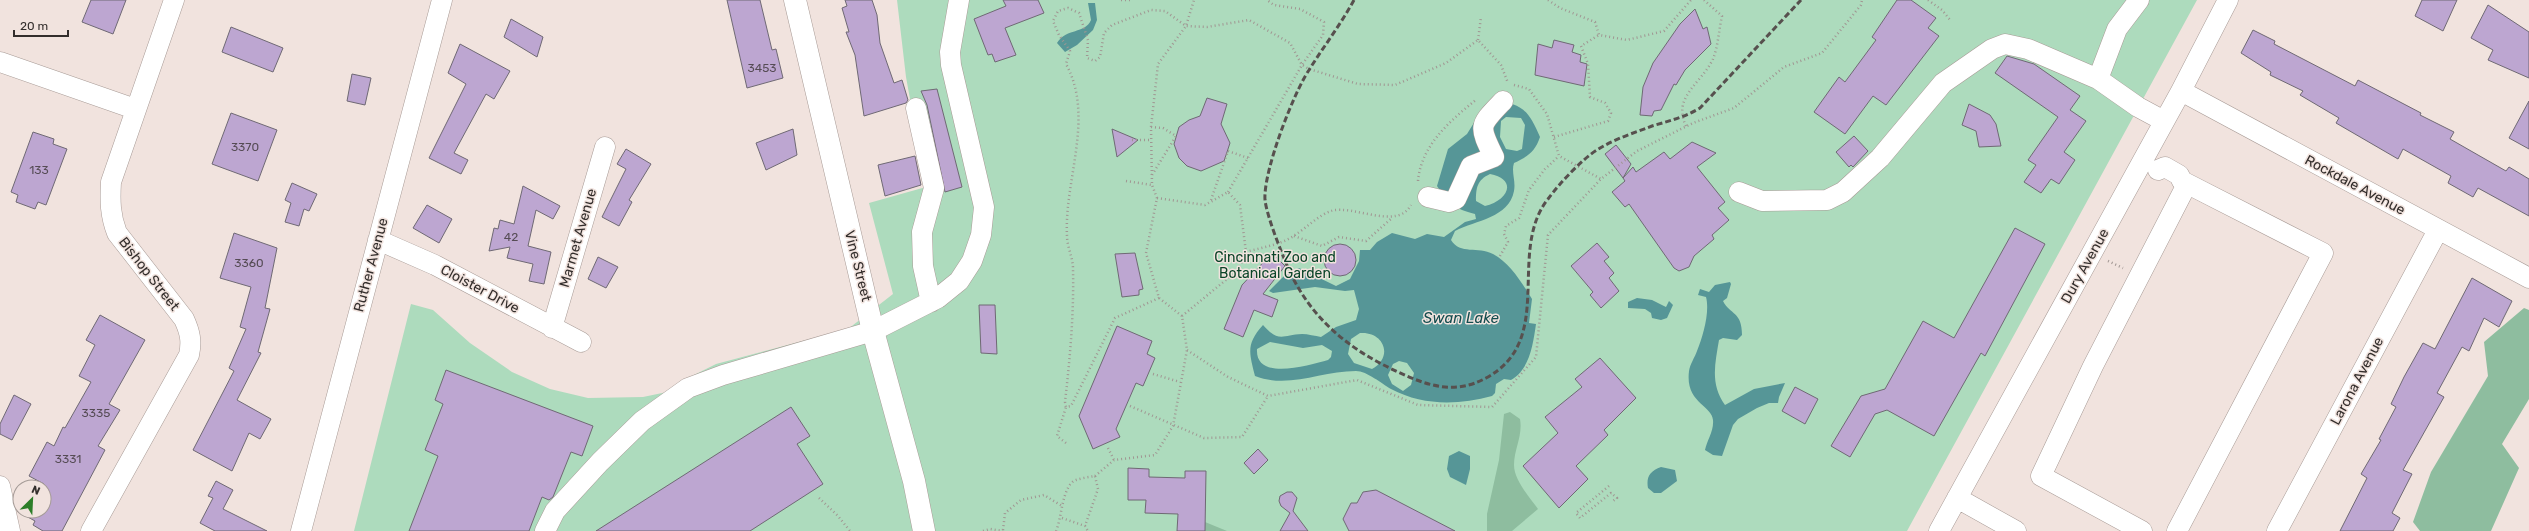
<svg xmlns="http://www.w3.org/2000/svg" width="2529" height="531" viewBox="0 0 2529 531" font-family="Rubik,sans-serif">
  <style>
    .green { fill: #addbbd }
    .forest { fill: #8ebd9f }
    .water { fill: #569697; fill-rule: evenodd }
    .building { fill: #bda6d1; stroke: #6f6974 }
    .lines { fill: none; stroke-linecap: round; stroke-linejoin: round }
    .minor-casing { stroke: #a89b96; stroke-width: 21 }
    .major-casing { stroke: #a89b96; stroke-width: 23 }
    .path { stroke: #a09692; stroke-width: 2.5; stroke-dasharray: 1 3; stroke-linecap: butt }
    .minor { stroke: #fff; stroke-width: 20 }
    .major { stroke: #fff; stroke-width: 22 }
    .rail { stroke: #57504e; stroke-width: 3; stroke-dasharray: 6 3; stroke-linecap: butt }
    .labels { text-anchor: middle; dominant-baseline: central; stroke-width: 3; stroke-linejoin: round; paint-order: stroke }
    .number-label { font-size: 12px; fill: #564c55 }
    .street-label { font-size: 14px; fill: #332e2c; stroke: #f1e3de }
    .park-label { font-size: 14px; fill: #0a4428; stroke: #f1e3de }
    .water-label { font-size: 15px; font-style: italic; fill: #134c4e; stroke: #f1e3de }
  </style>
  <rect width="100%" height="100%" fill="#f1e3de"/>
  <path class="green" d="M897,0H2197L1907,531H354L411,304L433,310L470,343L512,372L550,389L588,398L643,397L667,392L688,378L716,364L848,329L893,294L869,203L926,187L906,77Z"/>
  <path class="forest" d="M2524,308L2529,310V399L2502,444L2519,468L2491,531H2420L2413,522L2431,472L2488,376L2484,342Z
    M1510,412L1520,419C1523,436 1514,449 1514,465C1514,480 1530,498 1538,509L1512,531H1487V514L1499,460L1504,414Z
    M1205,522L1227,531H1205Z"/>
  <path class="water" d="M1088,3H1095L1097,20L1093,30L1077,45L1065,52L1057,43C1066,28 1085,34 1091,20Z
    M1492,100C1522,104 1528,109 1540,137C1535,152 1528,156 1514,163C1511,172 1516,181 1514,191C1509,218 1476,220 1455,231L1451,240C1460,255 1478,246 1493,254C1510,263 1522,283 1532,299L1529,323L1536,324C1533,344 1530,369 1511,380L1504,379L1496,384L1495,393L1492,396C1458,405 1423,406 1391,389C1382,384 1367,371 1356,371C1321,371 1289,389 1255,376C1249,352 1246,344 1263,325C1279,343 1282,335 1302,334C1308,334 1315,336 1321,337L1336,327L1356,320L1359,309L1354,290L1345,291L1315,287L1273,293L1269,291L1284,276L1299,268L1336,286L1350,279L1359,261L1360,250H1370L1377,242L1392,233L1415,239L1427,234L1444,237L1465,222L1476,219L1475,214C1455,209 1448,203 1437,186L1448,149L1467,134L1485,105ZM1506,117L1521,118L1525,125L1522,149L1517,151L1506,149L1500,137L1501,121ZM1490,174C1519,180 1507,201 1485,206L1476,201C1476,188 1477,180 1490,174ZM1360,333C1384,331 1394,357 1372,369L1354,363L1348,354L1351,339ZM1270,342L1303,348L1322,345L1332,351L1331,357L1328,360C1309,365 1255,382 1257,349ZM1399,361L1407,363L1414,373L1411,385L1403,391L1392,384L1388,375L1393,364Z
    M1730,282L1731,284L1727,298L1723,301C1730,315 1742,311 1742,335L1737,340L1723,338L1719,340C1715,364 1710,384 1725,405L1754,389L1785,383L1779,397L1778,403H1769L1757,408L1738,419L1733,425L1722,456L1713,455L1705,450C1707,440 1714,431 1713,420C1712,405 1685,403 1689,371C1690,364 1695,357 1697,351C1703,336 1710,312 1706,297L1698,295L1700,289L1709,292L1715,285Z
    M1637,298L1652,300L1666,307L1669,301L1673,305L1667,318L1661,320L1652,318L1651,313L1645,309L1628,308V302Z
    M1459,451L1470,456V469L1466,485L1450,477L1447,469L1449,456Z
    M1661,467L1675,470L1677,481L1661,493H1654L1648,488C1646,477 1650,471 1661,467Z"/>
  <path class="building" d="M91,0H126L113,34L82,22Z
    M727,0H760L772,50L776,49L783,78L747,88Z
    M845,0H872L877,15L880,43L894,83L902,80L908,100L906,103L864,116L855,55L846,32H849L842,8L847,6Z
    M1003,0H1038L1044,13L1005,28L1016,55L995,62L992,54L988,55L974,19L1006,6Z
    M1897,0H1911L1936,18L1928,28L1939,36L1886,105L1873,96L1845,134L1814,112L1839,77L1845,82L1876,40L1872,37Z
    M2422,0H2457L2443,31L2415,16Z
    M2488,5L2529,32V78L2488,60L2493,50L2471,38Z
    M1695,9L1703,29L1707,27L1711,44L1685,70L1676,85L1674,84L1661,110L1654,111L1652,116L1640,115L1643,87L1653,63L1680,24Z
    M511,19L543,37L537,57L504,37Z
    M231,27L283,48L273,72L222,52Z
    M2253,30L2275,41L2274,44L2355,86L2358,80L2421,113L2420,115L2454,132L2450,139L2506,171L2509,167L2529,179V216L2478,188L2473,197L2448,183L2451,176L2403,149L2398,159L2336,123L2339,118L2300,95L2303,91L2270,75L2271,72L2241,53Z
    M1554,40L1574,45L1572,52L1581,55L1580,62L1587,64L1584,86L1535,75L1538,44L1552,48Z
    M460,44L510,71L494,99L486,94L454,153L468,160L461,174L429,158L466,84L448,73Z
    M2007,56L2034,64L2080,96L2070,110L2086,121L2064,152L2075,160L2059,184L2051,179L2041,193L2024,182L2036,165L2028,160L2058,117L1995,73Z
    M352,74L371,78L365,105L347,101Z
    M937,89L962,187L945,192L927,105L921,91Z
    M1207,98L1227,104L1221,124L1230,143L1224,161L1201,171L1187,166L1179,158L1174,144L1179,127L1189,120L1200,116Z
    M2529,101V149L2509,138Z
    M1969,104L1990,115L1996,124L2001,146L1979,147L1976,131L1962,125Z
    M231,113L277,130L258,181L212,164Z
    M793,129L797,155L766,170L756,143Z
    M1112,129L1138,140L1117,157Z
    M33,132L54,139L53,144L67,149L46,205L38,202L35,209L16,202L18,195L11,192Z
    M1854,136L1868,151L1853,167L1851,165L1849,167L1836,152Z
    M1692,142L1716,153L1697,167L1725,202L1718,208L1729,220L1712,235L1714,239L1694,256L1689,267L1679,271L1674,268L1629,204L1625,207L1612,192L1625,181L1623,178L1633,167L1636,172L1664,152L1670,159Z
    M1616,145L1631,164L1623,178L1605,154Z
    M626,149L651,164L629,200L632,202L619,226L602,217L626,169L617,164Z
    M915,156L921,185L885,196L878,165Z
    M292,183L317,194L309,211L304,209L299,226L285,222L291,203L285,200Z
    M523,186L560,206L553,219L536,210L528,246L551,252L544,284L529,281L533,264L507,258L510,247L489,251L494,228L498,229L500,220L514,224Z
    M427,205L452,219L439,243L413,228Z
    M2015,228L2045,244L1985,356L1981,353L1934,436L1887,410L1875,414L1850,457L1831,446L1861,396L1885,389L1923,321L1954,338Z
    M234,233L277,248L265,308L270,309L258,352L261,353L237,400L271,419L260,439L249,433L232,471L193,450L234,371L229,368L246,329L240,327L251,287L220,278Z
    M1597,243L1609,257L1604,261L1614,273L1609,278L1619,291L1601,308L1590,295L1593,292L1571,266Z
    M1324 260a16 16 0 1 1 32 0a16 16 0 1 1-32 0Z
    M1135,253L1143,289L1139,290V295L1122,297L1115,254Z
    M1272,253L1285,266L1263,294L1278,300L1272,317L1254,310L1243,337L1224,329L1242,285Z
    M598,257L618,267L606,288L588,279Z
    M2472,278L2512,301L2499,327L2484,318L2469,351L2462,347L2437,393L2444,397L2403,470L2412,474L2392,513L2400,518L2393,531H2340L2367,478L2361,474L2381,440L2379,439L2396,407L2391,404L2404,377L2423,343L2435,349Z
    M979,305H995L997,354L981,353Z
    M100,315L145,340L109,404L120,410L98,446L105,450L87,484L62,531H43L33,525L35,521L17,511H44V484L29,476L47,442L54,446L63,427L65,428L91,382L79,376L95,345L86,340Z
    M1117,326L1152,341L1147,354L1155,358L1143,386L1136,383L1116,429L1120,437L1093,449L1079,416Z
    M1600,358L1636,398L1604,430L1608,435L1576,466L1588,479L1559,508L1523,466L1558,433L1545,417L1582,387L1575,379Z
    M446,370L593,426L582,456L571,452L553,497L549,500L542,497L529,531H409L438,456L425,450L443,404L435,400Z
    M1795,387L1818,399L1805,424L1782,411Z
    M14,395L31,404L12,440L0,434V424Z
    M791,407L810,436L797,444L823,484L750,531H596Z
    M1258,449L1268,460L1254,474L1244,463Z
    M1128,468L1149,469V477L1185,478V471H1206L1205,531H1177L1178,514L1145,513L1146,500H1128Z
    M216,481L233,490L223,509L267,531H215L200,523L213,498L208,496Z
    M1376,490L1455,531H1349L1343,519L1351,503H1357L1363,492Z
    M1287,492H1292L1297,498L1293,511L1308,531H1280L1290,513L1281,506L1279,501L1280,496Z"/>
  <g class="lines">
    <defs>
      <path id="minor" d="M0,62L135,109
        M2098,79L2117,29L2139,0
        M2181,91L2529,278
        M916,108L934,188L922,232L923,266L931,302
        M2158,170L2165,167L2179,175L2182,181L2323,253L2177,531
        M1739,192L1762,201L1827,200L1843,192L1880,158L1943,83L1992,49L2005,44L2028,49L2098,79L2138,107L2164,121
        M1428,197L1449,202L1456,199L1471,166L1494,157C1478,125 1479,126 1503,101
        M378,240L435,265L581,342
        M552,328L605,147
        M0,486L10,531
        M1957,498L2016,531
        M91,531L189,355C192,341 190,332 184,319L117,233C110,215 110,201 111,182L174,0
        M301,531L442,0
        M545,531L555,511L600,462L642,421L688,388L723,375L873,331L938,298L959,281L972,261L981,235L984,207L951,65L950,52L959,0
        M1939,531L2181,91L2228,0
        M2142,531L2041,476L2093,366L2187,184
        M2277,531L2438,230"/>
      <path id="major" d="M795,0L873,331L914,481L924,531"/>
    </defs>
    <use href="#minor" class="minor-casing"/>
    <use href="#major" class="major-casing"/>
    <path class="path" d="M1121,0H1130
      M1548,0L1560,8L1595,22L1599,35L1627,40L1664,31L1691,0
      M1928,0L1942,10L1951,21
      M1478,40L1481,17
      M1514,85L1529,89L1547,114L1559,156L1601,179
      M1686,126C1672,97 1701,84 1713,59C1718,47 1719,29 1722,16L1704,0
      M1151,127L1163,128L1176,136L1152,175
      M1554,137L1608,121L1611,113L1605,103L1590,97L1588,64L1581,46L1599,35
      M1132,140H1151
      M1126,181L1152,185
      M1418,181C1421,145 1451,120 1477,99
      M1228,192L1302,65L1323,35L1324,22L1300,9L1274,5L1267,0
      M1157,198L1205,205L1228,192L1240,205L1246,252
      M1211,200L1228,151L1248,158
      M1294,236L1322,246L1339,237L1366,241L1392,218
      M1500,256L1508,242L1504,234L1506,226L1519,218L1529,190L1545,169L1559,156
      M2108,261L2123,268
      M1159,298L1115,318L1071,406L1066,407L1065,402C1070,358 1074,314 1073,269C1073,257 1067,247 1067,236C1064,180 1095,117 1066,64L1070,51L1059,35L1053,21L1058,11L1068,8L1079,13L1088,40L1087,58L1095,61L1100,57L1104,33L1112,25L1151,10L1165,11L1186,26L1207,27L1249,20L1290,43L1302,65L1309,69L1358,84L1395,85L1446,63L1478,40L1501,65L1508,83
      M1182,316L1238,270L1246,252C1263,247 1281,245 1295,235C1306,228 1319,215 1331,211C1353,204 1397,231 1411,205
      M1187,350L1228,377L1268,396L1357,380L1418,405L1492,407L1536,357L1548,235L1601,179L1637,151L1693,123L1734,108L1784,67L1822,53L1861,5L1862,0
      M1153,374L1180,382
      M1130,406L1204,438L1242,437L1268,396
      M1066,443L1057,436L1066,407
      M1108,448L1114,460
      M1095,476L1114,460L1155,455L1173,426L1187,350L1182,316L1159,298L1146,253L1157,198L1152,185L1151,127L1158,64L1186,26L1194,0
      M1609,486L1576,513L1580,518L1611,493L1617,498L1613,501
      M819,498L838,516L850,531
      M1062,518L1085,526L1088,531
      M1003,530L1005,513L1021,500L1044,495L1062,506
      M983,531L990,529L1003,531
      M1056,531C1062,518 1062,485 1076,480C1082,478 1089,477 1095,476L1098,489L1085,526"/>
    <use href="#minor" class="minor"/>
    <use href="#major" class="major"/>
    <path class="rail" d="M1354,0C1341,24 1324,46 1309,70C1293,94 1263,172 1265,200C1267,217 1282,254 1289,270C1312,320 1350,350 1398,372C1428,386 1455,395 1486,378C1557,340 1506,252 1548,199C1559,184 1582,159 1597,150C1614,139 1634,133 1652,126C1669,121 1685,117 1700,108L1801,0"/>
  </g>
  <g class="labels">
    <g class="number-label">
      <text x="762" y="68">3453</text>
      <text x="245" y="147">3370</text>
      <text x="39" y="170">133</text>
      <text x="511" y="237">42</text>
      <text x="249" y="263">3360</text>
      <text x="96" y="413">3335</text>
      <text x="68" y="459">3331</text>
    </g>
    <g class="street-label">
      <text transform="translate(2355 185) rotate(28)">Rockdale Avenue</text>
      <text transform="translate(578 238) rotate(-74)">Marmet Avenue</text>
      <text transform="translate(371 265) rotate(-75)">Ruther Avenue</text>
      <text transform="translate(858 266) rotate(76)">Vine Street</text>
      <text transform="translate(2085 266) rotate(-61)">Dury Avenue</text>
      <text transform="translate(149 274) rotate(52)">Bishop Street</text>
      <text transform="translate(480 289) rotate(28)">Cloister Drive</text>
      <text transform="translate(2357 381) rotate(-62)">Larona Avenue</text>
    </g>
    <g class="park-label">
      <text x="1275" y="257">Cincinnati Zoo and<tspan x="1275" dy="16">Botanical Garden</tspan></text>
    </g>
    <g class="water-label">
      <text x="1461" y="318">Swan Lake</text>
    </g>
  </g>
  <g transform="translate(32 499) rotate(24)"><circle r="19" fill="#f1e3de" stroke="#a59b97"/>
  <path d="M0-3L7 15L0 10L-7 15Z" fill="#2d7e29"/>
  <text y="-6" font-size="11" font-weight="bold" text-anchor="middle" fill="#332e2c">N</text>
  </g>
  <path d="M14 30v6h54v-6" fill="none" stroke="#332e2c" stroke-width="2"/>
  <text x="20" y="30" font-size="12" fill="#332e2c" stroke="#f1e3de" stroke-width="3" paint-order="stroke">20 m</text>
</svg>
